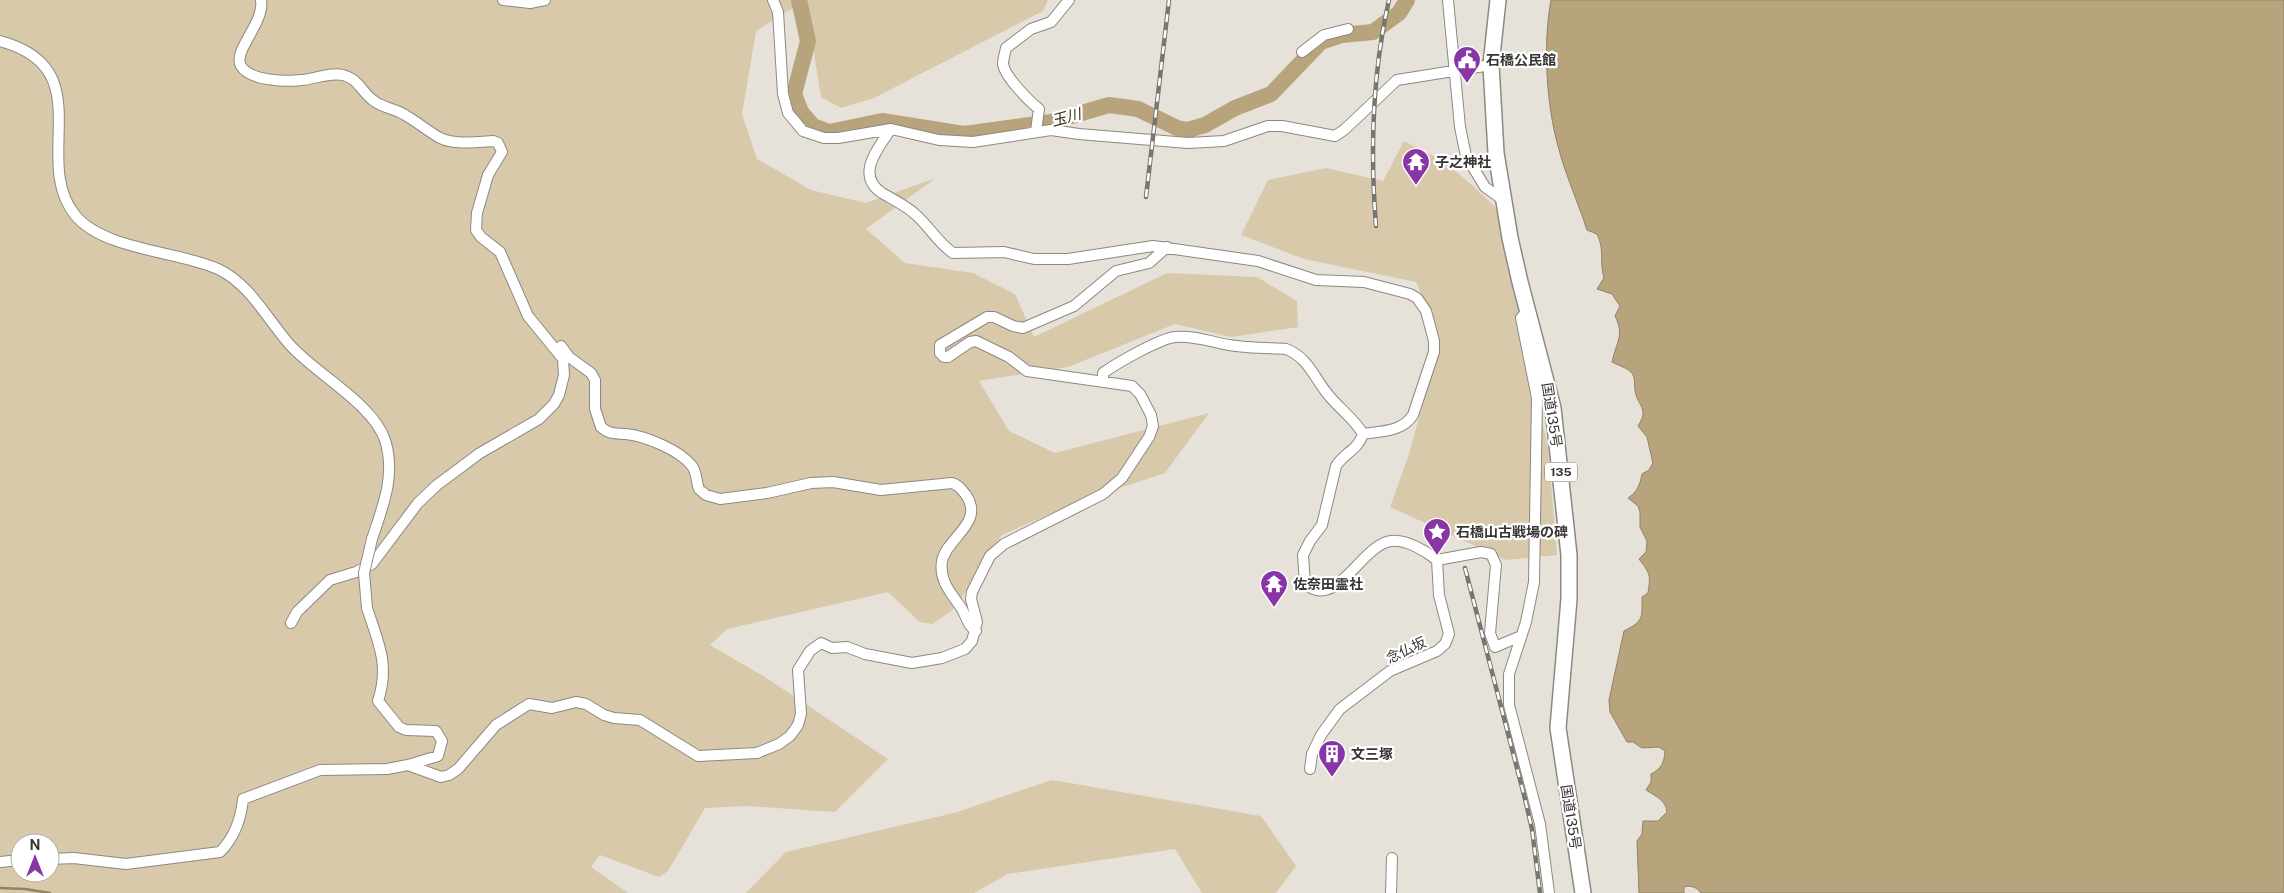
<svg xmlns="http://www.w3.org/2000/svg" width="2284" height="893" viewBox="0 0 2284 893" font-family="'Public Sans','Noto Sans JP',sans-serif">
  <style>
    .green { fill: #d8c9ab; fill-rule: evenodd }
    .water { fill: #b8a47c; stroke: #918366 }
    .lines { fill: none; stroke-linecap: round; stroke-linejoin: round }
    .stream { stroke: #918366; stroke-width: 2.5 }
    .river { stroke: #b8a47c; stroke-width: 16 }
    .minor-casing { stroke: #8c8981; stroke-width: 12 }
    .highway-casing { stroke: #8c8981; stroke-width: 18 }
    .minor { stroke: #fff; stroke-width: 10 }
    .highway { stroke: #fff; stroke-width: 15 }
    .rail-casing { stroke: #787670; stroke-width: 4.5 }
    .rail { stroke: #fff; stroke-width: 2.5; stroke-dasharray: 8; stroke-linecap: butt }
    .minor-bridge-casing { stroke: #8c8981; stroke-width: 12; stroke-linecap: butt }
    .minor-bridge { stroke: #fff; stroke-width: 10 }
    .labels { text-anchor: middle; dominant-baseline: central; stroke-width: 4.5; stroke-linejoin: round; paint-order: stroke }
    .shield { fill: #fff; stroke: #737270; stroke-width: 1 }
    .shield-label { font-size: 12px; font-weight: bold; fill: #373532 }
    .poi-label { font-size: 14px; font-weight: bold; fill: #373532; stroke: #fff; text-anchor: start }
    .street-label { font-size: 14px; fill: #373532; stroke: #fff }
    .water-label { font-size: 15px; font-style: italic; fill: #3e2f0e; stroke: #fff }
  </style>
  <rect width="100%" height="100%" fill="#e6e2d9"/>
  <path class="green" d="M0,0H1048L1043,11L874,98L841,108L821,97L810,28L801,3L756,31L742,114L757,159L811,190L866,203L936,178L866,229L905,263L973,273L1015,294L1034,337L1167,273L1257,277L1297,301L1298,327L1231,337L1175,324L1068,367L979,381L1009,431L1055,453L1209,413L1165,473L1074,503L1002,535L955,608L933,624L920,622L888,592L727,629L710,645L765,677L888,759L835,812L749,806L705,808L668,871L659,877L600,855L591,867L628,893H0ZM20,843H50V873H20Z
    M1404,141L1443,161L1472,185L1495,207L1506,229L1511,278L1548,448L1557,555L1506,560L1390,507L1408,457L1432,371L1429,310L1416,282L1304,259L1241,235L1268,180L1326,168L1383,181Z
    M1052,780L1261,816L1296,866L1276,893H1202L1175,849L1008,874L974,893H746L786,852L954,813Z"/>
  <path class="water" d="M1551,0H2284V893H1701C1697,887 1690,885 1684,887V893H1639L1637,841L1642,834L1643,821H1658L1667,812C1666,800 1655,796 1646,790L1651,782V774C1662,768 1664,763 1665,751L1659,747L1642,748L1633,742H1627L1610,712L1609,700L1624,631C1644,621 1642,618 1642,597L1648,593C1651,575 1650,573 1639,559L1646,552L1647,541L1640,527V512L1638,506L1628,498C1637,492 1640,485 1642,474L1649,470L1653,463L1647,437L1638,426C1650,408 1637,406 1635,390C1634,383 1636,376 1630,371C1625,367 1617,365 1612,362C1616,342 1625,336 1615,316L1620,306L1612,294L1597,289L1604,278C1599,260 1605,250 1597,234L1587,230C1578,202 1565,174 1558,146C1546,103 1543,43 1551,0Z"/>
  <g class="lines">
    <path class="stream" d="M0,888L25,889L50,893"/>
    <path class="river" d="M799,0L808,41L794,94L801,112L813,126L829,132L882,121L964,134L1051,122L1109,105L1138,109L1177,128L1188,130L1205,125L1235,108L1271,94L1321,42L1342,35L1373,32L1399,13L1407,0"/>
    <defs>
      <path id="minor" d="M261,0C265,23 232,51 241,66C250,81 286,82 302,80C315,79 329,72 343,75C359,79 362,93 374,101C383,108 396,109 405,115C417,122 428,131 440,138C455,145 477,142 493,141L498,143L502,152L488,175L477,213L476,230L481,237L500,252L528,316L563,359L564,375L559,395L554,404L539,419L480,453L437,485L418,503L372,564L356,572L330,580L297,612L291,623
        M503,0L530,3L545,0
        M773,0L778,12L783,94L788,113L803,131L824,138H838L891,129L939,140L973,142L1051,130L1079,134L1188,143L1224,141L1268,126H1282L1335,136L1344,130L1397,80L1491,65
        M1448,0L1460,127L1466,156L1485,187L1503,200
        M0,41C102,68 30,159 75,215C103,250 178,251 218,269C250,284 267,319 290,345C316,374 373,404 385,440C396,475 383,506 372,539
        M1302,52L1324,35L1348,29
        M891,129C878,148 855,175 882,193C894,200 905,205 915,214C929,226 938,243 953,253L1004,252L1034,259H1068L1153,246L1258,261L1316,280L1364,282L1410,294L1417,298L1426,311L1434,341V352L1413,415C1402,432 1382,431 1363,434
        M1036,131L1039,109C1029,101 1005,77 1003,64C1003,59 1005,53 1006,48L1031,29L1051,22L1069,0
        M1527,311L1521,318L1537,398L1534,582L1526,622L1509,674V705L1540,824L1549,893
        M561,346L569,357L591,373L595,380V409L601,427C610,435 615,433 626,434C645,436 680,450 692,466C697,472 696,482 699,489L706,495L720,499L767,493L811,483L833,482L881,490L952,483C959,485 961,489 966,495C985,523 947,537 942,561C939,580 950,592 960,606C966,614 967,626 976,631
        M1103,381V373C1117,363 1159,339 1175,337C1193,335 1211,342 1229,345C1247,348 1268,348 1286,349C1307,357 1313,375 1326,392C1337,407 1353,417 1363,434C1358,450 1344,453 1336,466L1322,525L1310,541L1303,555L1305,584C1337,611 1361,545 1391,541C1406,539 1426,551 1437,560
        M1437,560L1481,552L1491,554L1496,565L1490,633L1495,647L1521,636
        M367,608C378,642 390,665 378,701L399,727L406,730L436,731L442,741L438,756L408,765
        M1310,769L1312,754L1321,735L1340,709L1390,671L1437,651L1445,644L1449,634L1439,595L1437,560
        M50,859L74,858L126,864L220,852C234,838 241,819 243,799L320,770L387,769L408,765L441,777L449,775L458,769L496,725L529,704L552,708L576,702L586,704L604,715L614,718L640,720L698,756L757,753L779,744L790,736L798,725L801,714L798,670L810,651L821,643L832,648L847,647L865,654L912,663L942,658L965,649L972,641L977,622L971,599L972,592L990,556L1004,544L1103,494L1122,478L1149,437L1153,426L1151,415L1140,394L1132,386L1027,371L1009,357L976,341L970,342L948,357H944L940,353V345L987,317H994L1013,326L1023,328L1074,306L1116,271L1149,263L1167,247
        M0,862L20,860
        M1391,893L1392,858"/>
      <path id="highway" d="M1498,0L1491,65L1496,153L1510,238L1520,282L1553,408L1569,555V599L1558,728L1583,893"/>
    </defs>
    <use href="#minor" class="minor-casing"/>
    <use href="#highway" class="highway-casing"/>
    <use href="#minor" class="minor"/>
    <use href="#highway" class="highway"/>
    <defs>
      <path id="rail" d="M1146,197L1169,0
        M1376,226C1370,150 1372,75 1389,0
        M1465,568L1525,799L1532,829L1540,893"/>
    </defs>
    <use href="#rail" class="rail-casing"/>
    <use href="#rail" class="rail"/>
    <defs>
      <path id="minor-bridge" d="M367,608L364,573L372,539"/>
    </defs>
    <use href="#minor-bridge" class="minor-bridge-casing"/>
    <use href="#minor-bridge" class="minor-bridge"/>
  </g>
  <defs>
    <symbol id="civic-pin" viewBox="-11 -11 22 30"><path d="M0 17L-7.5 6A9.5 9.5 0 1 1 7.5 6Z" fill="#8836a5" stroke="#fff"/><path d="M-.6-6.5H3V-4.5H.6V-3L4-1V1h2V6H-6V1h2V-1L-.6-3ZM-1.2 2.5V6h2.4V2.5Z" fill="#fff"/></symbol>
    <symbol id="temple-pin" viewBox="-11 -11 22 30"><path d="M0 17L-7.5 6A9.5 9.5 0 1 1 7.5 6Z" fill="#8836a5" stroke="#fff"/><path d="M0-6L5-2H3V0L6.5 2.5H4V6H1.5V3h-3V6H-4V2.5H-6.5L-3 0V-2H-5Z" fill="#fff"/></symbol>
    <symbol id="sight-pin" viewBox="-11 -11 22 30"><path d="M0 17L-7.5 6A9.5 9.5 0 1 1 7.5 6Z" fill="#8836a5" stroke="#fff"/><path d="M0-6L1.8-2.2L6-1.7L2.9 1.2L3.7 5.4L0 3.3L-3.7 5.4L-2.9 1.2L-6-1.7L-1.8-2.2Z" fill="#fff"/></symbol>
    <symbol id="building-pin" viewBox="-11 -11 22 30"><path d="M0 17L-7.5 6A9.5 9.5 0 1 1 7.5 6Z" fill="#8836a5" stroke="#fff"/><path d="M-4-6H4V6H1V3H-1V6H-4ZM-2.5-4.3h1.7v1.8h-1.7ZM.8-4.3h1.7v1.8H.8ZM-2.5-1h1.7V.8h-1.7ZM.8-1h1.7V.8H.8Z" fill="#fff"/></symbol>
  </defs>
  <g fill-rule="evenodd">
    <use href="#civic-pin" x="1451" y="44" width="32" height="43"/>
    <use href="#temple-pin" x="1400" y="146" width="32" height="43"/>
    <use href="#sight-pin" x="1421" y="516" width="32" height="43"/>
    <use href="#temple-pin" x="1258" y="568" width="32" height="43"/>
    <use href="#building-pin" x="1316" y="738" width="32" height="43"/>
  </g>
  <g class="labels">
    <rect class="shield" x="1545" y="462.5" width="32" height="19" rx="4"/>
    <g class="shield-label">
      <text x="1561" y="472">135</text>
    </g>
    <g class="poi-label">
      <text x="1486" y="60">石橋公民館</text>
      <text x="1435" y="162">子之神社</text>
      <text x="1456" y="532">石橋山古戦場の碑</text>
      <text x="1293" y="584">佐奈田霊社</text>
      <text x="1351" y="754">文三塚</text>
    </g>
    <g class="street-label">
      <text transform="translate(1552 415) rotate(81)">国道135号</text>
      <text transform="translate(1406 650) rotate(-25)">念仏坂</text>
      <text transform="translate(1571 817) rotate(81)">国道135号</text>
    </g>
    <g class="water-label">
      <text transform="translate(1066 117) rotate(-15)">玉川</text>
    </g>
  </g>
  <g transform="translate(35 858)"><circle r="24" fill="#ffffff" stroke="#afaead"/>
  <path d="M0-4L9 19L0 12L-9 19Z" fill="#8836a5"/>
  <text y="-8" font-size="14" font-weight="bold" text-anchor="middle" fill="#373532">N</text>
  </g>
</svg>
